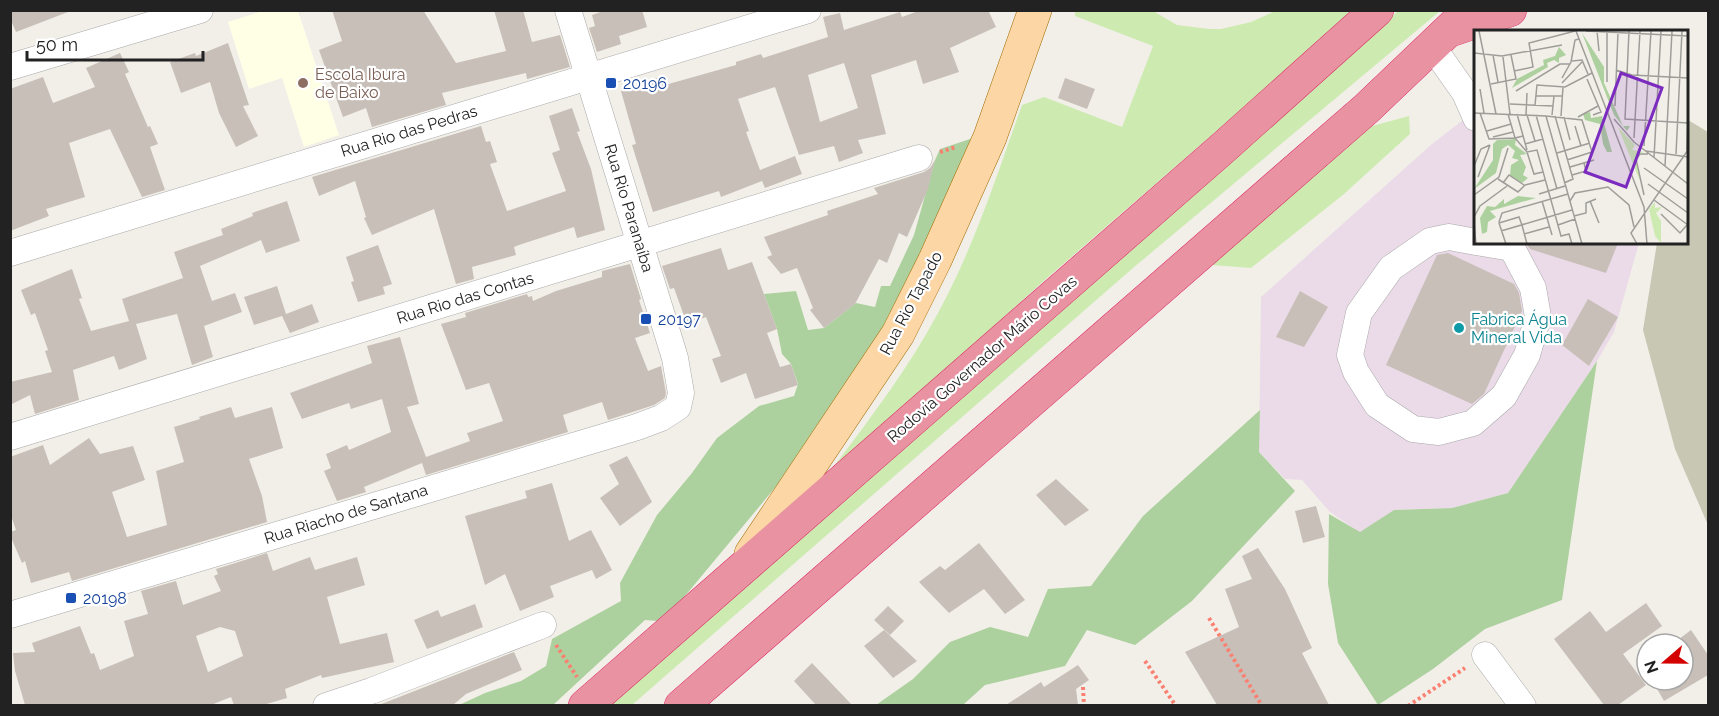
<svg xmlns="http://www.w3.org/2000/svg" width="1719" height="716" viewBox="0 0 1719 716" font-family="Raleway,sans-serif">
  <style>
    .industrial { fill: #ebdbe8 }
    .education { fill: #ffffe5 }
    .construction { fill: #c7c7b4 }
    .grass { fill: #cdebb0 }
    .forest { fill: #add19e }
    .building { fill: #c7bfb8; fill-rule: evenodd }
    .lines { fill: none; stroke-linecap: round; stroke-linejoin: round }
    .minor-casing { stroke: #a9a9a9; stroke-width: 27 }
    .major-casing { stroke: #a06b00; stroke-width: 34 }
    .highway-casing { stroke: #dc2a67; stroke-width: 34 }
    .path { stroke: #fa8072; stroke-width: 4; stroke-dasharray: 3 3; stroke-linecap: butt }
    .minor { stroke: #fff; stroke-width: 26 }
    .major { stroke: #fcd6a4; stroke-width: 33 }
    .highway { stroke: #e892a2; stroke-width: 33 }
    .education-dot { fill: #8d6e63; stroke: #fff; stroke-width: 2 }
    .transit-dot { fill: #1a4fb4; stroke: #fff; stroke-width: 2 }
    .culture-dot { fill: #0f9aa8; stroke: #fff; stroke-width: 2 }
    .labels { text-anchor: middle; dominant-baseline: central; stroke-width: 4.5; stroke-linejoin: round; paint-order: stroke }
    .education-label { font-size: 16px; fill: #785e54; stroke: #fff; text-anchor: start }
    .transit-label { font-size: 16px; fill: #164399; stroke: #fff; text-anchor: start }
    .street-label { font-size: 16px; fill: #222; stroke: #fff }
    .culture-label { font-size: 16px; fill: #0d838f; stroke: #fff; text-anchor: start }
    .inset-road { fill: none; stroke: #9f9d99; stroke-width: 1.5 }
    .view { fill: #7b2cbf; fill-opacity: 0.15; stroke: #7b2cbf; stroke-width: 3 }
    .inset-edge { fill: none; stroke: #222; stroke-width: 3 }
  </style>
  <rect width="100%" height="100%" fill="#f2efe9"/>
  <path class="industrial" d="M1476,110V243H1639L1614,332L1597,361L1508,493L1452,508L1394,510L1360,533L1329,511L1302,480L1285,479L1259,452L1261,297L1432,144Z"/>
  <path class="education" d="M266,10L298,11L339,135L304,147L282,78L249,89L228,22Z"/>
  <path class="construction" d="M1688,120L1708,132V525L1675,449L1643,330L1657,243H1688Z"/>
  <path class="grass" d="M1075,11H1153L1177,25L1210,29H1221L1251,22L1275,11H1353L1235,115L1047,278L875,434L835,465C872,416 909,367 938,313C974,247 997,175 1022,105L1044,97L1122,127L1153,46L1075,16Z
    M1398,11H1440L1133,268L632,705L601,706Z
    M1409,116L1410,134L1344,194L1251,268L1211,265L1365,128Z"/>
  <path class="forest" d="M976,137L913,287L788,472L680,602L657,621L645,620L553,705L457,706L485,693L521,681L546,666L552,639L621,601L620,583L657,515L692,473L717,438L759,406L794,396L798,384L791,364L782,354L777,329L764,294L796,291L808,330L824,328L856,303L875,307L881,286H890L914,235L935,160L940,149Z
    M1597,361L1562,600L1485,629L1433,669L1378,705L1338,643L1328,584L1329,514L1360,532L1394,510L1452,508L1508,493Z
    M1260,410L1259,452L1295,491L1192,601L1135,645L1087,630L1065,666L985,685L963,705H876L913,679L950,642L990,627L1028,637L1048,589L1091,586L1143,516Z"/>
  <path class="building" d="M10,10H68V12L16,32L10,18Z
    M332,10H423L456,63L506,51L494,10H523L532,42L560,35L570,67L527,79L526,73L442,93L446,105L372,127L366,108L343,117L319,50L342,41Z
    M606,10H642L647,27L619,36L621,44L597,52L589,28L595,26L592,15Z
    M921,10H988L996,27L950,48L959,72L923,84L916,60L871,75L886,134L858,140L863,153L839,162L834,146L799,155L775,87L738,99L749,131L746,132L760,170L795,156L802,174L765,188L762,181L721,197L719,191L653,212L632,145L636,144L621,91L662,76L665,85L736,65V62L761,54L763,58L828,37L823,17L840,13L844,30L900,12L902,17ZM844,63L858,108L820,122L808,75Z
    M228,43L249,105L243,106L258,136L236,147L219,113L210,82L181,93L170,62L195,53L196,56Z
    M120,53L129,72L125,74L148,127L150,126L158,144L150,147L165,190L142,197L110,129L69,143L85,197L46,209L49,216L10,231V89L43,77L53,103L95,87L86,68Z
    M1065,78L1095,89L1087,109L1058,98Z
    M572,108L580,131L577,132L591,169L605,230L577,238L574,227L519,245L514,247L516,255L472,267L474,279L456,284L434,209L372,235L364,218L366,217L355,181L319,196L312,177L481,126L486,142L490,141L497,162L490,164L507,211L566,191L552,153L560,150L549,116Z
    M935,160L928,189L907,237L899,233L887,263L879,259L855,304L824,328L810,310L813,308L797,268L781,274L767,257L772,255L764,237L828,215L827,211L878,194L874,188L924,172L930,168Z
    M287,201L300,241L266,253L261,240L200,266L212,301L235,293L242,312L204,326L213,357L192,365L177,314L136,324L147,359L119,370L114,356L73,370L79,400L35,414L30,395L10,405V382L52,372L45,351L48,350L35,313L31,315L21,290L72,269L82,298L79,299L91,331L129,321L122,299L183,278L174,252L223,235L221,229L253,216L252,213Z
    M1526,243H1618L1606,273L1530,249Z
    M378,245L392,284L383,287L385,294L358,302L351,282L354,281L346,257Z
    M721,248L728,270L752,262L777,329L767,333L780,367L791,364L798,385L755,399L746,373L721,383L712,359L721,356L706,317L687,324L674,288L670,289L662,266Z
    M1448,253L1514,284L1519,293L1522,311L1484,394L1472,404L1386,365L1437,255Z
    M630,264L641,299L639,300L650,333L635,338L648,371L661,366L666,393L665,398L654,405L608,420L602,402L563,415L568,432L426,475L422,463L364,487L366,492L337,501L324,471L331,468L326,454L347,445L349,450L391,432L382,399L351,409L349,403L302,419L290,393L372,363L367,346L400,337L419,404L407,407L426,457L470,441L467,433L503,421L489,383L466,390L441,324L466,317L465,313L527,294L528,297L532,296L533,301L556,291L602,277V271Z
    M277,286L286,314L312,304L319,322L290,333L282,316L254,325L244,297Z
    M1300,291L1328,307L1304,347L1276,337Z
    M1588,299L1618,317L1589,366L1562,345Z
    M231,407L235,418L272,407L283,448L249,459L262,496L267,522L72,581L69,572L31,583L25,561L22,563L10,535V532L16,530L10,513V457L43,445L50,465L89,438L100,454L133,446L145,480L112,492L127,537L167,525L156,471L184,462L174,427L200,419L199,417Z
    M627,456L652,502L620,526L600,498L619,484L609,465Z
    M1056,479L1089,510L1065,526L1036,495Z
    M552,483L569,541L591,530L612,570L596,579L592,570L550,586L554,597L520,611L505,574L485,585L465,516L527,498L525,491Z
    M1316,506L1325,537L1303,543L1295,511Z
    M979,543L1025,600L1005,614L984,589L949,613L919,582L940,566L945,570Z
    M1258,548L1285,589L1312,648L1302,653L1329,705H1217L1185,652L1239,627L1225,589L1252,579L1242,556Z
    M267,553L273,571L310,557L315,570L357,557L365,585L327,597L340,644L387,633L394,662L322,678L321,675L285,689L287,698L263,705H234L231,697L211,705H25L15,671L13,653L35,652L32,643L80,626L91,654L94,653L100,670L134,656L124,621L148,614L141,591L176,581L183,605L221,591L214,576L218,574L216,569ZM220,627L235,631L243,656L208,672L196,636Z
    M1646,603L1662,626L1623,654L1646,685L1618,705H1604L1554,639L1590,611L1606,632Z
    M475,604L483,627L427,649L414,620L438,610L441,617Z
    M888,606L904,621L890,635L874,620Z
    M884,630L917,661L893,678L864,646Z
    M1691,630L1708,655V675L1664,701L1652,680H1683V644L1675,642Z
    M514,652L522,670L466,694L453,705H379Z
    M812,663L852,705H816L794,681Z
    M1078,665L1089,680L1076,689L1078,705H1006L1041,682L1044,687Z"/>
  <g class="lines">
    <defs>
      <path id="minor" d="M1432,46L1465,93L1476,118
        M10,67L200,10
        M1476,242L1449,237L1430,241L1391,268L1359,313L1350,355L1356,372L1377,405L1413,429L1439,432L1473,423L1504,396L1527,355L1538,317L1533,288L1512,248L1482,243
        M10,253L808,10
        M10,437L919,158
        M10,615L637,427L661,418L678,407L681,393L675,358L568,10
        M1485,655L1523,706
        M326,706L371,691L543,625"/>
      <path id="major" d="M751,554L898,334L935,260L990,137L1035,10"/>
      <path id="highway" d="M1451,30L1510,10
        M585,706L1224,147L1377,10
        M681,706L1366,109L1470,10"/>
    </defs>
    <use href="#minor" class="minor-casing"/>
    <use href="#major" class="major-casing"/>
    <use href="#highway" class="highway-casing"/>
    <path class="path" d="M940,152L956,147
      M1209,618L1262,706
      M556,645L577,677
      M1145,661L1176,706
      M1083,687L1084,706
      M1408,706L1465,668"/>
    <use href="#minor" class="minor"/>
    <use href="#major" class="major"/>
    <use href="#highway" class="highway"/>
  </g>
  <circle class="education-dot" cx="303" cy="83" r="6"/>
  <g class="transit-dot">
    <rect x="605" y="77" width="12" height="12" rx="3"/>
    <rect x="640" y="313" width="12" height="12" rx="3"/>
    <rect x="65" y="592" width="12" height="12" rx="3"/>
  </g>
  <circle class="culture-dot" cx="1459" cy="328" r="6"/>
  <g class="labels">
    <g class="education-label">
      <text x="315" y="74">Escola Ibura<tspan x="315" dy="18">de Baixo</tspan></text>
    </g>
    <g class="transit-label">
      <text x="623" y="83">20196</text>
      <text x="658" y="319">20197</text>
      <text x="83" y="598">20198</text>
    </g>
    <g class="street-label">
      <text transform="translate(409 131) rotate(-17)">Rua Rio das Pedras</text>
      <text transform="translate(629 208) rotate(73)">Rua Rio Paranaíba</text>
      <text transform="translate(465 298) rotate(-17)">Rua Rio das Contas</text>
      <text transform="translate(911 303) rotate(-62)">Rua Rio Tapado</text>
      <text transform="translate(982 359) rotate(-41)">Rodovia Governador Mário Covas</text>
      <text transform="translate(346 514) rotate(-17)">Rua Riacho de Santana</text>
    </g>
    <g class="culture-label">
      <text x="1471" y="319">Fabrica Água<tspan x="1471" dy="18">Mineral Vida</tspan></text>
    </g>
  </g>
  <g transform="translate(1474 30)">
    <rect width="214" height="214" fill="#f2efe9"/>
    <path d="M144,97L161,115L158,120L170,122L162,125L166,151ZM181,172V178L188,177L182,183L187,191V213L181,206L175,179Z" fill="#cdebb0"/>
    <path d="M108,3L130,37V53L149,96H156L153,101L140,85ZM85,17L92,25L85,28V33L80,30L73,33L74,37L38,58L43,49L70,35L69,30L81,26ZM116,82L117,88L128,86L138,122H133L129,114L126,94L111,90L109,84ZM42,109L41,115L53,124L46,125L52,137L49,145L54,148L48,153L36,146L37,135L45,130L38,128L41,121L34,115L28,119L22,143L0,159L19,130V114L23,110ZM44,166L62,168L16,181L22,187L14,192L13,202L8,204L6,188L13,176L21,177L30,169V174Z" fill="#add19e"/>
    <path class="inset-road" d="M5,1L22,84M102,1L170,177L173,214M112,1L214,6M123,1L125,21M155,1L151,89L214,93M0,23L28,26L88,15M19,25L24,52M29,27L36,84M98,31L108,30L114,44M142,40L158,45L214,48M40,41L59,37L55,13L101,1M88,48L97,32L101,10L105,9M113,49L127,82L119,85M133,52V2M88,53L108,32M17,54L42,49L37,25M6,59L10,83M42,61L86,34H96M62,66H89M36,74L79,76M61,75L63,55L91,57L118,43M141,76L144,2M0,83L72,86L108,214M6,83L15,109L41,108L53,122L63,120L87,206L95,204L98,214M34,84L41,108L49,106M43,84L53,120M52,85L53,63M53,85L61,111M62,85L83,159M78,85L80,66M72,86L108,90L118,122L93,130M81,86L99,149L90,153M87,86L89,57M90,87L96,110M104,87L124,76M140,89L160,112L214,154M101,96L107,116M13,101L37,94M19,107L39,102M160,108L166,1M51,114L69,109M170,116L177,1M213,120L214,90M172,121L214,127M53,122L60,144L69,142M83,123L116,113M202,124L208,1M180,127L187,1M0,136L7,119L16,115M191,136L198,1M96,137L120,130M170,138L214,169M98,145L112,141L110,133M4,147L16,115M24,149L44,162L51,155M29,153L35,145L50,155M174,154L214,183M51,155L71,150M65,164L91,156M0,165L25,147L34,118M170,165L162,129L166,124H174M180,170L214,195M68,171L78,205M96,171L101,163L134,157L155,175L160,197M116,171L125,193M187,184L206,203L213,195M100,186L112,183V173L122,169M0,187L6,176L33,156M25,192L28,183L94,164M0,193L2,214M48,195L53,214M84,195L101,189M27,201L98,180M50,204L75,197M32,214L25,193L45,187L48,195M163,214L157,203L214,120"/>
    <path class="view" d="M147,43L188,58L152,157L111,142Z"/>
    <rect width="214" height="214" class="inset-edge"/>
  </g>
  <rect width="1719" height="716" fill="none" stroke="#222222" stroke-width="24"/>
  <g transform="translate(1665 662) rotate(250)"><circle r="28" fill="#ffffff" stroke="#a7a7a7" stroke-width="1.5"/>
  <path d="M0-4.5L10 22L0 15L-10 22Z" fill="#d40000"/>
  <text y="-9" font-size="16" font-weight="bold" text-anchor="middle" fill="#222222">N</text>
  </g>
  <path d="M27 51v9h176v-9" fill="none" stroke="#222222" stroke-width="3"/>
  <text x="36" y="51" font-size="18" fill="#222222" stroke="#ffffff" stroke-width="4.5" paint-order="stroke">50 m</text>
</svg>
